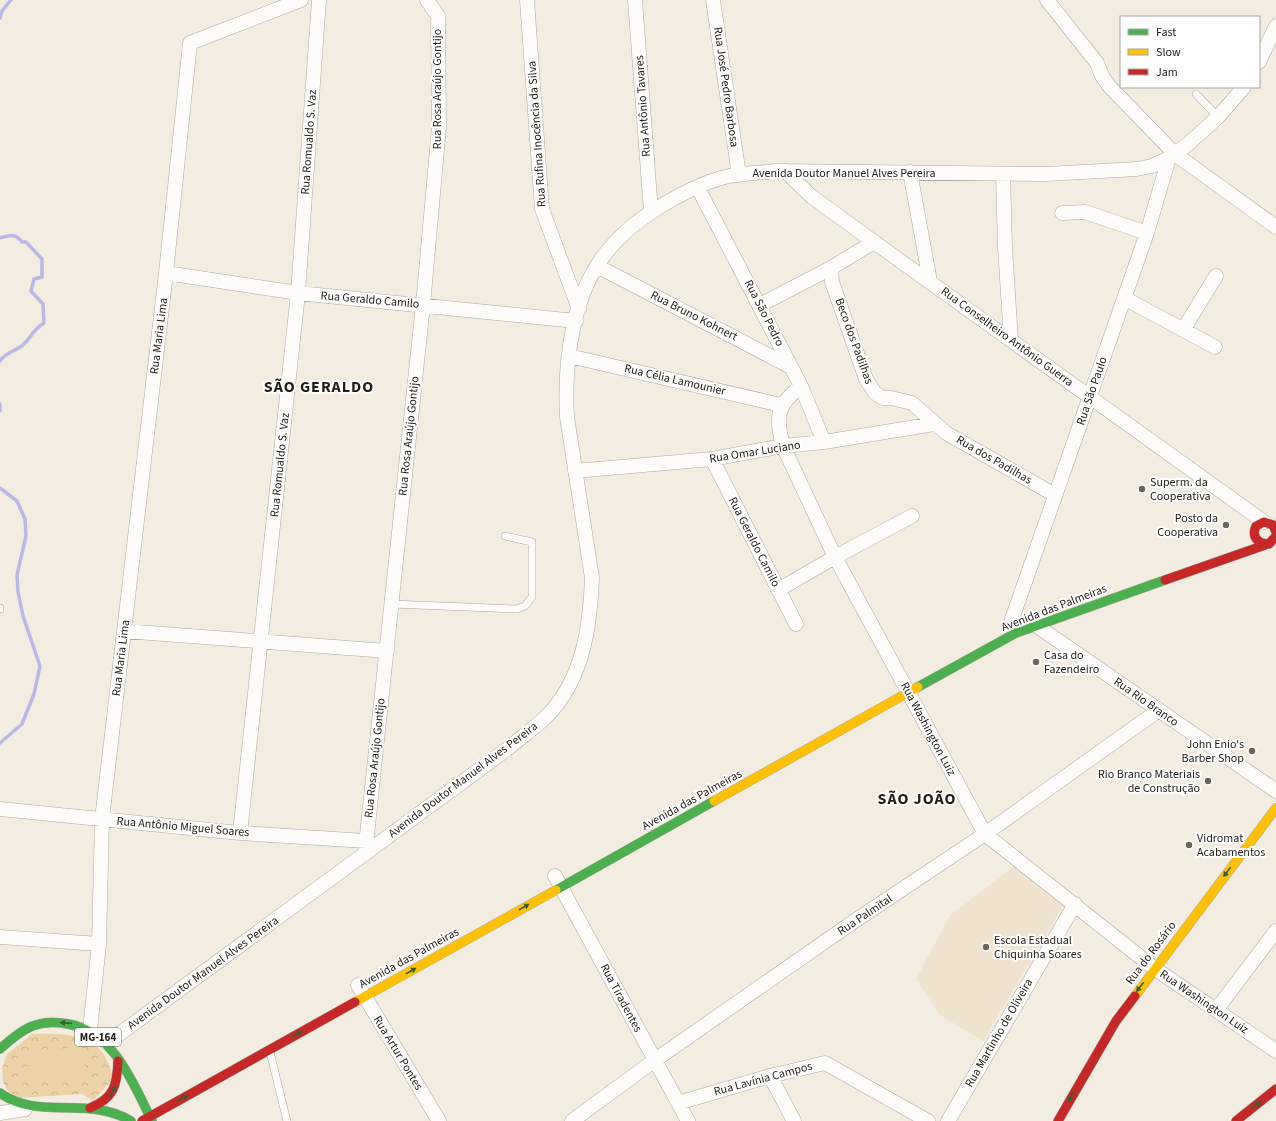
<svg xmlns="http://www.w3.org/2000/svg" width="1276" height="1121" viewBox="0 0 1276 1121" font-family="'Source Sans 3',sans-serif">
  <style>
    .built { fill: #f0e4d1 }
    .park { fill: url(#park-crowns) }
    .pitch { fill: #edd2a8 }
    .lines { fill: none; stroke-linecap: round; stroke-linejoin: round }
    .stream { stroke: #bab8e6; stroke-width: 3.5 }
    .lane-casing { stroke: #afaaa2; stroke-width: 8 }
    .street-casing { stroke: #afaaa2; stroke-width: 15 }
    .fast-casing { stroke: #afaaa2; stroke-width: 10 }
    .slow-casing { stroke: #afaaa2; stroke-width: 10 }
    .jam-casing { stroke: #afaaa2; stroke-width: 10 }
    .lane { stroke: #fdfcfa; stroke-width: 7 }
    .street { stroke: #fdfcfa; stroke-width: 14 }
    .fast { stroke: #4caf50; stroke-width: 9 }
    .slow { stroke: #ffc107; stroke-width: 9 }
    .jam { stroke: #c62828; stroke-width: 9 }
    .oneway { fill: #355f30 }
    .poi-dot { fill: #6b655d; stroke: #fff; stroke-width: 1.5 }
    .labels { text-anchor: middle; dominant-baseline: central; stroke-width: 4; stroke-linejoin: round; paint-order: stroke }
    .shield { fill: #fff; stroke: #64615c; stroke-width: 1 }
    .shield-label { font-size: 11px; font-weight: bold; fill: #221d16 }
    .street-label { font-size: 12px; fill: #221d16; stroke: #fff }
    .poi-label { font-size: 12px; fill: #221d16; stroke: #fff; text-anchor: start }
    .district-label { font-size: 16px; font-weight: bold; letter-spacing: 1px; fill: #221d16; stroke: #fff }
  </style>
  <defs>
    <pattern id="park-crowns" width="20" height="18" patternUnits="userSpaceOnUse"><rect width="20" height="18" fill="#edd2a8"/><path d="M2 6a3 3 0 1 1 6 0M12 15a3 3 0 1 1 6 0" fill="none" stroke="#cbb490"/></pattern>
  </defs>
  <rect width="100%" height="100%" fill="#f3ece1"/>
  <path class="built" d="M1015,866L1064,904L983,1041L940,1015L916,979L950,915Z"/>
  <path class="park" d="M32,1034C71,1033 105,1033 113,1079L93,1101L82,1094L18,1098L8,1091L3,1082L2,1068L7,1054Z"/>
  <path class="pitch" d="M84,1048L85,1081L28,1082L27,1050Z"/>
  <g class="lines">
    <path class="stream" d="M0,18L2,11L11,0
      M0,238C10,235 15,233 22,242H26L42,259V277L34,279L31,291L43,304L44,323C32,330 29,342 20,347C13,352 5,353 0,361
      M0,404V411
      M0,488L17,501L25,519L26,536L17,575L18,592L23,616L40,666L34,694L22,724L0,743"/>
    <defs>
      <path id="lane" d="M1196,94L1218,117
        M391,604L517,609L525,606L532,597V542L505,536
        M0,608V609
        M270,1052L287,1121"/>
      <path id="street" d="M527,0L542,209L579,309
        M635,0L651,212
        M713,0L739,175
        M1047,0L1097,63L1102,76L1110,87L1175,154L1276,227
        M1259,62L1276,26
        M785,171L811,196L874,242L1264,522
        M910,172L930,281
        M1003,174L1005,247L1011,340
        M698,188L801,386L824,442
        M1062,213L1085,212L1147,233
        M597,266L791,367
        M831,268L832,282L866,379L875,393L883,398H891L912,403L946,433L1055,495
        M166,273L298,293L576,321
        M1124,298L1215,347
        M760,305L831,268L874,242
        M1183,330L1216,276
        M569,356L781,405
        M801,386C777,405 775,416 783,446L835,557L985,834L1154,968L1276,1051
        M712,459L796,624
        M575,471L712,459L783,446L824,442L934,424
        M778,590L835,557L912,516
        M1011,622L1147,233L1169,158
        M1037,626L1276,791
        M124,631L387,651
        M0,809L240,833L366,841
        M240,833L298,293L319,0
        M365,854L423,305L439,127L438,16L427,0
        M555,876L688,1121
        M0,937L99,944
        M358,985L439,1121
        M1216,1010L1276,931
        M90,1030L99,944L102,819L166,273L190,43L301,0
        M107,1043L506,750C519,739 533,729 546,717C583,680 590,628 592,578L567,417C564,362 572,291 610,248C623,232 639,220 656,209C677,196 701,183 725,177C742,173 759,173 776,171L1046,174L1137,169L1152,166L1169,158L1187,145L1218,117L1244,87
        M770,1076L794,1121
        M678,1103L770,1076L825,1063L928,1121
        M0,1113L25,1109
        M572,1121L655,1060L853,922L985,834L1159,710
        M948,1121L1075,904"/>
      <path id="fast" d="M918,687L1016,633L1165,580
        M556,890L714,801
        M0,1049C22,1029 37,1018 68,1024C114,1032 133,1083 152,1121
        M0,1093C39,1121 88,1095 131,1121"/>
      <path id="slow" d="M714,801L918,687
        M1135,996L1276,808
        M355,1002L556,890"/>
      <path id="jam" d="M1276,532L1273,525L1264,522L1256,526C1251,537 1258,544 1269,544L1276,536
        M1165,580L1265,545
        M90,1108C114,1098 117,1086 118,1061
        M142,1121L355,1002
        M1058,1121L1116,1021L1135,996
        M1236,1121L1276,1089"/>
    </defs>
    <use href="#lane" class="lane-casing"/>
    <use href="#street" class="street-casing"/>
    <use href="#fast" class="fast-casing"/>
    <use href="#slow" class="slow-casing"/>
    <use href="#jam" class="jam-casing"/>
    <use href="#lane" class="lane"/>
    <use href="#street" class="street"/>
    <use href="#fast" class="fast"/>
    <use href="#slow" class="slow"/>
    <use href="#jam" class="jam"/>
  </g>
  <defs><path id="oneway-solid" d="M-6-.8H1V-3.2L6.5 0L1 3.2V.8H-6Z"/></defs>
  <g class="oneway">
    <use href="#oneway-solid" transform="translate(1227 872) rotate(127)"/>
    <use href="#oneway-solid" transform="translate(524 907) rotate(-29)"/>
    <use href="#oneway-solid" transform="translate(411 971) rotate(-29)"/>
    <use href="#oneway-solid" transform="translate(1140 987) rotate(127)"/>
    <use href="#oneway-solid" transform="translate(66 1023) rotate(-176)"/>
    <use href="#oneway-solid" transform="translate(297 1034) rotate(-29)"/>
    <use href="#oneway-solid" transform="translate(113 1091) rotate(-62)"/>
    <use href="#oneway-solid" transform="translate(1071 1097) rotate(119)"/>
    <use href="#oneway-solid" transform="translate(183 1098) rotate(-29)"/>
    <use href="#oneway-solid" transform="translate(1256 1105) rotate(-38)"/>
  </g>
  <g class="poi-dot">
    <circle cx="1142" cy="489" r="4"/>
    <circle cx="1226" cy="525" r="4"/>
    <circle cx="1036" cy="662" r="4"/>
    <circle cx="1252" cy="751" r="4"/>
    <circle cx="1208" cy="781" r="4"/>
    <circle cx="1189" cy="845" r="4"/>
    <circle cx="986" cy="947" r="4"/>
  </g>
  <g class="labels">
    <rect class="shield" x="75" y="1028" width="46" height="18" rx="3"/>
    <g class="shield-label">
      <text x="98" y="1037">MG-164</text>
    </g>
    <g class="street-label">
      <text transform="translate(726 87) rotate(82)">Rua José Pedro Barbosa</text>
      <text transform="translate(437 89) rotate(-90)">Rua Rosa Araújo Gontijo</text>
      <text transform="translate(643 106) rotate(-94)">Rua Antônio Tavares</text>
      <text transform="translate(537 134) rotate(-94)">Rua Rufina Inocência da Silva</text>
      <text transform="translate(309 142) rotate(-86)">Rua Romualdo S. Vaz</text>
      <text x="844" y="173">Avenida Doutor Manuel Alves Pereira</text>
      <text transform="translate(370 300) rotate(5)">Rua Geraldo Camilo</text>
      <text transform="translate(764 313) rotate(63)">Rua São Pedro</text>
      <text transform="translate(694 316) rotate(27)">Rua Bruno Kohnert</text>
      <text transform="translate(159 336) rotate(-83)">Rua Maria Lima</text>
      <text transform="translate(1007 337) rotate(36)">Rua Conselheiro Antônio Guerra</text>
      <text transform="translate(854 341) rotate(70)">Beco dos Padilhas</text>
      <text transform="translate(675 380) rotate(13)">Rua Célia Lamounier</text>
      <text transform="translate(1092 391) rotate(-71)">Rua São Paulo</text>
      <text transform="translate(409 436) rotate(-84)">Rua Rosa Araújo Gontijo</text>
      <text transform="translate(755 452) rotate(-9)">Rua Omar Luciano</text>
      <text transform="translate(994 460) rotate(30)">Rua dos Padilhas</text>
      <text transform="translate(280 465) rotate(-84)">Rua Romualdo S. Vaz</text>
      <text transform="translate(754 542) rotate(63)">Rua Geraldo Camilo</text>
      <text transform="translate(1054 608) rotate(-21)">Avenida das Palmeiras</text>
      <text transform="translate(121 658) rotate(-83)">Rua Maria Lima</text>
      <text transform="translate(1146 702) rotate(35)">Rua Rio Branco</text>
      <text transform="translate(928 729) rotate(62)">Rua Washington Luiz</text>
      <text transform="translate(375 758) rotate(-84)">Rua Rosa Araújo Gontijo</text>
      <text transform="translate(463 780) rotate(-37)">Avenida Doutor Manuel Alves Pereira</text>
      <text transform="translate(692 800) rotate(-29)">Avenida das Palmeiras</text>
      <text transform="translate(183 827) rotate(5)">Rua Antônio Miguel Soares</text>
      <text transform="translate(865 915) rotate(-34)">Rua Palmital</text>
      <text transform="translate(1151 953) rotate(-53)">Rua do Rosário</text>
      <text transform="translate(409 958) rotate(-29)">Avenida das Palmeiras</text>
      <text transform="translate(203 973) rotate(-36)">Avenida Doutor Manuel Alves Pereira</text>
      <text transform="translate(621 998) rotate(62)">Rua Tiradentes</text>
      <text transform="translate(1204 1002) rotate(34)">Rua Washington Luiz</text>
      <text transform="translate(999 1033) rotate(-60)">Rua Martinho de Oliveira</text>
      <text transform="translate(398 1053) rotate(59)">Rua Artur Pontes</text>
      <text transform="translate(763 1079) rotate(-15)">Rua Lavínia Campos</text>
    </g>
    <g class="poi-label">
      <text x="1150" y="482">Superm. da<tspan x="1150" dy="14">Cooperativa</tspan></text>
      <text x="1218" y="518" text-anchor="end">Posto da<tspan x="1218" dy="14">Cooperativa</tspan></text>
      <text x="1044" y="655">Casa do<tspan x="1044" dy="14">Fazendeiro</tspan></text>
      <text x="1244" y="744" text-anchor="end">John Enio's<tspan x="1244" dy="14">Barber Shop</tspan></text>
      <text x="1200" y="774" text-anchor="end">Rio Branco Materiais<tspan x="1200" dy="14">de Construção</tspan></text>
      <text x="1197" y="838">Vidromat<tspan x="1197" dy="14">Acabamentos</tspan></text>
      <text x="994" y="940">Escola Estadual<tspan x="994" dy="14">Chiquinha Soares</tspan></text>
    </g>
    <g class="district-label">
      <text x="319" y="387">SÃO GERALDO</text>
      <text x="917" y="799">SÃO JOÃO</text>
    </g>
  </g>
  <rect x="1120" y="16" width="140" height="72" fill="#ffffff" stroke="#a7a5a2"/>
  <rect x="1128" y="29" width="20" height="6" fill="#4caf50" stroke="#a7a5a2"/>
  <text x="1156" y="36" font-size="12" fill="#221d16">Fast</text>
  <rect x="1128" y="49" width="20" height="6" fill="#ffc107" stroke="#a7a5a2"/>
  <text x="1156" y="56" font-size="12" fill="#221d16">Slow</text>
  <rect x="1128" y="69" width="20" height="6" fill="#c62828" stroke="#a7a5a2"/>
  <text x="1156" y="76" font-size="12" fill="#221d16">Jam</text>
</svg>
